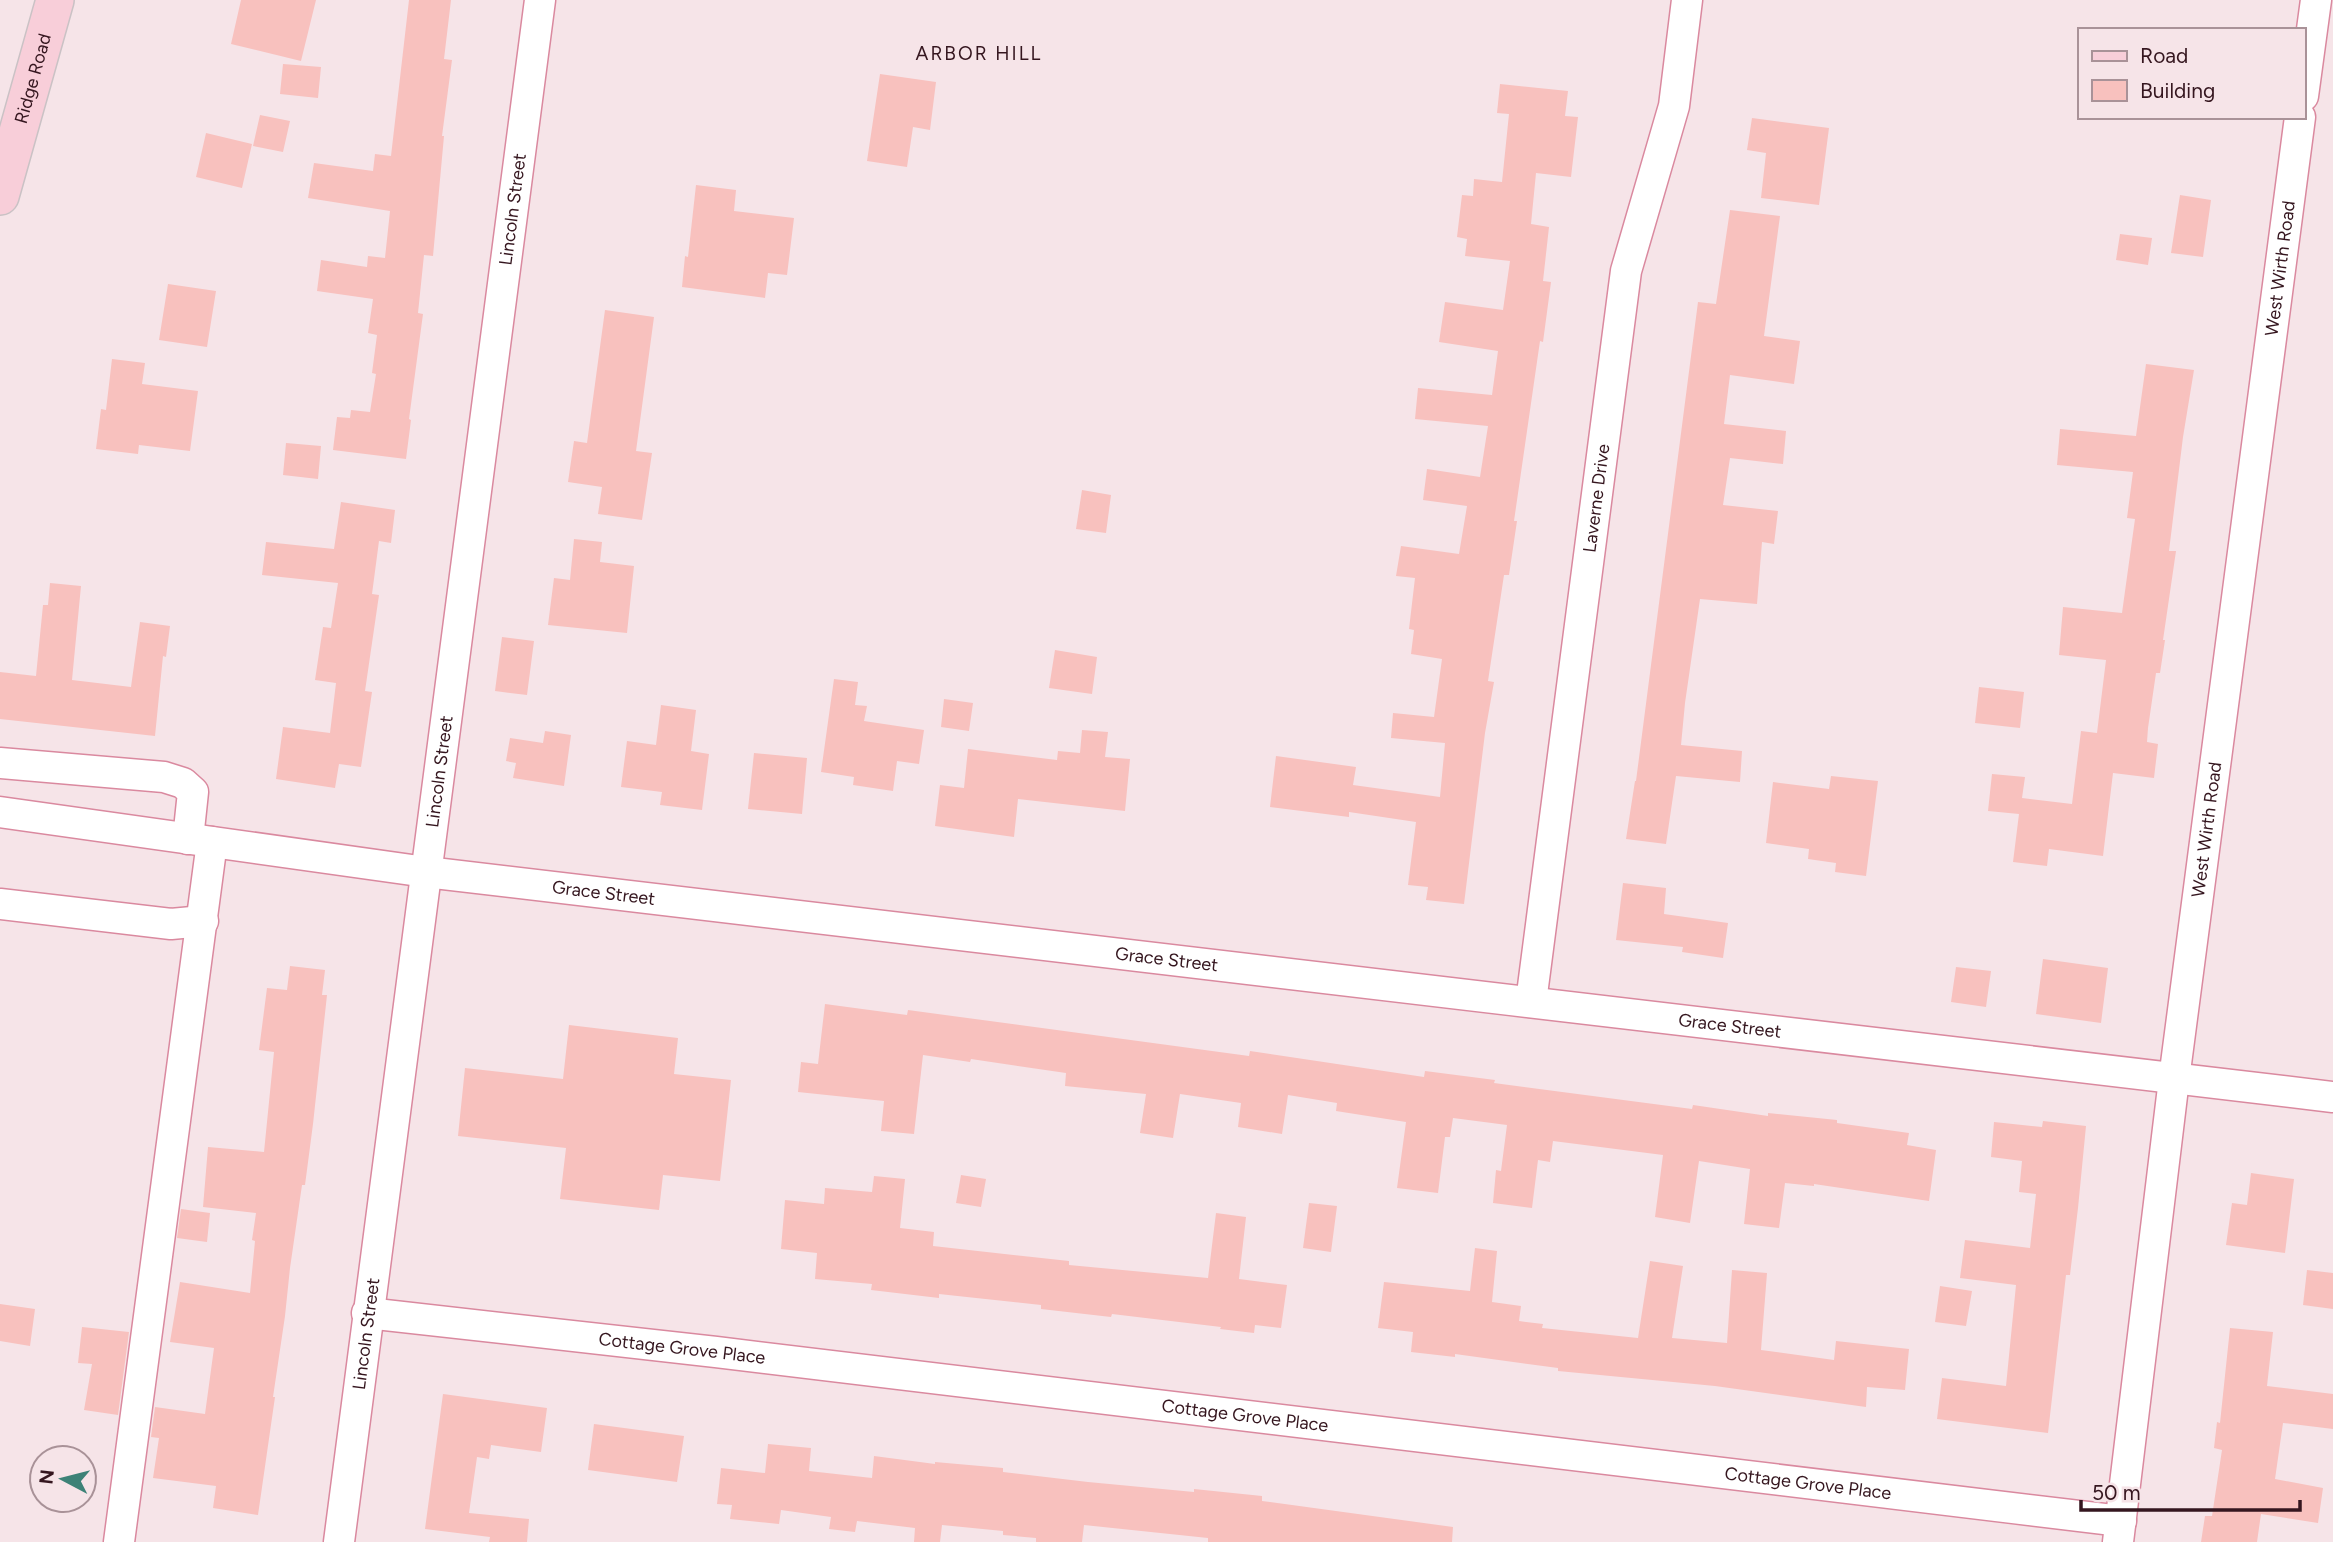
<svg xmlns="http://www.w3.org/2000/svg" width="2333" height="1542" viewBox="0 0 2333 1542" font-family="Figtree,sans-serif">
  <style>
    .building { fill: #f8c1be }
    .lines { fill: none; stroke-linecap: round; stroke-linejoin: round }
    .minor-casing { stroke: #da899f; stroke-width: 33 }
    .major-casing { stroke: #cac2c5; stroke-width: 40 }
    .minor { stroke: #fff; stroke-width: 30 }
    .major { stroke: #f8ced9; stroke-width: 37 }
    .labels { text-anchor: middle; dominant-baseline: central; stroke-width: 7; stroke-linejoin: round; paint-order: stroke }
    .street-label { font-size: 18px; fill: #35161f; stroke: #f6e4e8 }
    .neighbourhood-label { font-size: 19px; letter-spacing: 2px; fill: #35161f; stroke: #f6e4e8 }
  </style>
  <rect width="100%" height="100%" fill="#f6e4e8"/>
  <path class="building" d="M241,0H316L301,61L231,44Z
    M409,0H451L444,59L452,60L442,136H444L433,256L424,255L418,313L423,314L409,419L411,420L406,459L333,450L337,417L350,418L351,410L370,412L376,374L372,373L377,335L368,333L373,299L317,291L321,260L367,267L368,256L385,258L390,211L308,198L314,163L373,171L375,154L391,156Z
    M283,64L321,67L318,98L280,94Z
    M880,74L936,82L930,130L913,127L907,167L867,161Z
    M1500,84L1568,91L1565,116L1578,117L1571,177L1536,173L1531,224L1549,227L1543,281L1551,282L1543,342L1540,341L1514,521H1517L1509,575H1504L1488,681L1494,682L1485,733L1464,904L1426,900L1428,887L1408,885L1416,822L1349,812V817L1270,807L1276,756L1356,767L1353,785L1440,797L1445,743L1391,738L1393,713L1434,717L1442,659L1411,654L1414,630L1409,629L1415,578L1396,576L1401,546L1459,554L1467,506L1423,500L1427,469L1480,477L1488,426L1415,419L1418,388L1492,395L1498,351L1439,342L1445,302L1503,310L1510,261L1465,256L1467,239L1457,237L1462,195L1473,196L1474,179L1502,182L1509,114L1497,113Z
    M260,115L290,121L283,152L253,146Z
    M1752,118L1829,128L1819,205L1761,198L1766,153L1747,150Z
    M206,133L252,144L242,188L196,177Z
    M696,185L736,190L734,211L794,218L787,275L768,273L765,298L682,287L685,256L688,257Z
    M2180,195L2211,200L2203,257L2171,253Z
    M1730,210L1780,216L1764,336L1800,341L1794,384L1730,375L1724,424L1786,431L1783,464L1730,458L1723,505L1778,511L1774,544L1762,542L1757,604L1700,599L1685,703L1681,745L1742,751L1740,782L1676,776L1666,844L1626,839L1635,781H1636L1698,302L1716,304Z
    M2120,234L2152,238L2148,265L2116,260Z
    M168,284L216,291L207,347L159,340Z
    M605,310L654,317L636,451L652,453L642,520L598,514L602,487L568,482L574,441L587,443Z
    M112,359L145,363L142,384L198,391L190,451L139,445L138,454L96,449L101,409L106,410Z
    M2146,364L2194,370L2183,437L2169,551H2176L2163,640H2165L2160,673H2156L2148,728L2147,742L2158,744L2154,778L2113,773L2103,856L2049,849L2047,866L2013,862L2019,814L1988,811L1992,774L2025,777L2022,798L2072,804L2081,731L2097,733L2106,660L2059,655L2063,607L2122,613L2135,519L2127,518L2133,472L2057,465L2060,429L2136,436Z
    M286,443L321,446L318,479L283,475Z
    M1082,490L1111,495L1106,533L1076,529Z
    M341,502L395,510L391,543L379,541L372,594L379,595L365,691L372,692L361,767L339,764L335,788L276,779L283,727L330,733L336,683L315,680L323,627L331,628L338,583L262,575L266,542L334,549Z
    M574,539L602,542L600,562L634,566L627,633L548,625L554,578L570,580Z
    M50,583L81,586L72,680L131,687L140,622L170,626L166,657L163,656L155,736L0,719V672L36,676L43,605H48Z
    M502,637L534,641L527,695L495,691Z
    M1055,650L1097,657L1092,694L1049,688Z
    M834,679L858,682L855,705L867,706L864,721L924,730L919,764L897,761L893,791L853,785L854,777L821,772Z
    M1979,687L2024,692L2020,728L1975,723Z
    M944,699L973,703L969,731L941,727Z
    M661,705L696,710L691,751L709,754L702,810L660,805L662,792L621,787L627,741L656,745Z
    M1082,730L1108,732L1105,757L1130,759L1125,811L1018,799L1014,837L935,826L940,785L964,788L968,749L1057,760L1058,751L1080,753Z
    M545,731L571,735L564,786L513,778L516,763L506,761L510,738L543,743Z
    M754,753L807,758L802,814L748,809Z
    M1831,776L1878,781L1866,876L1835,872L1836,863L1808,859L1809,849L1766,843L1773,782L1829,789Z
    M1623,883L1666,888L1664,914L1728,923L1723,958L1682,952L1683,947L1616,940Z
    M2043,959L2108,968L2101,1023L2036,1014Z
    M290,966L325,970L322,995H327L313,1124L305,1185H302L290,1268L285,1316L273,1397H275L258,1515L213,1508L216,1486L153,1478L159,1438L151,1437L155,1407L205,1414L214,1348L170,1342L180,1282L250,1293L255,1241L252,1240L256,1213L203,1207L208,1147L264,1152L274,1052L259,1050L267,988L287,990Z
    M1956,967L1991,971L1986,1007L1951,1002Z
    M825,1004L907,1015L908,1010L1249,1056L1250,1051L1424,1077L1425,1071L1495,1080L1494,1083L1692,1109L1693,1105L1768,1116V1113L1837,1120V1123L1909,1133L1907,1145L1936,1150L1929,1201L1814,1184V1186L1785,1183L1779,1228L1744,1224L1750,1169L1699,1161L1690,1223L1655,1217L1663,1155L1553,1141L1550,1162L1538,1160L1532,1208L1493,1203L1496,1170L1501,1171L1507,1125L1453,1118L1450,1137H1445L1438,1193L1397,1188L1406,1122L1336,1111L1337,1103L1288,1095L1282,1134L1238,1127L1241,1103L1180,1094L1173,1138L1140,1133L1146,1094L1065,1086L1066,1073L971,1059L970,1062L923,1055L914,1134L881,1131L884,1101L798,1092L801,1062L818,1064Z
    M569,1025L678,1038L674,1074L731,1080L720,1181L663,1175L659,1210L560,1199L566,1148L458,1136L465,1068L563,1079Z
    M2043,1121L2086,1126L2078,1208L2070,1275H2066L2048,1433L1937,1419L1942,1378L2006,1386L2016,1285L1960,1278L1965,1240L2030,1248L2036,1194L2019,1192L2022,1161L1991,1157L1994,1122L2042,1127Z
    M2251,1173L2294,1179L2285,1253L2226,1245L2232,1203L2247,1205Z
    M961,1175L986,1179L981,1207L956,1203Z
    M874,1176L905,1179L900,1228L934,1232L933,1246L1069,1261V1265L1208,1278L1216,1213L1246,1217L1239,1279L1287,1285L1281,1328L1255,1325L1254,1333L1220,1329L1221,1327L1112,1314L1111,1317L1041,1309V1305L939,1294V1298L871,1290L872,1284L815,1279L817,1253L781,1249L785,1200L824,1204L825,1188L872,1192Z
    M1309,1203L1337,1206L1331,1252L1303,1248Z
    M181,1209L210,1213L207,1242L177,1238Z
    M1475,1248L1497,1251L1492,1302L1521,1306L1519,1321L1543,1324L1542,1328L1638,1338L1650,1261L1683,1266L1672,1338L1727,1343L1732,1270L1767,1273L1761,1350L1834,1360L1836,1341L1909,1349L1905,1390L1867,1387L1866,1407L1715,1386L1558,1371V1368L1455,1354V1357L1411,1352L1413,1332L1378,1328L1384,1282L1470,1291Z
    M2307,1270L2333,1273V1309L2303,1305Z
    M1940,1286L1972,1291L1966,1326L1935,1322Z
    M0,1304L35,1309L30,1346L0,1341Z
    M82,1327L129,1332L118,1415L84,1410L92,1364L78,1363Z
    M2230,1328L2273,1332L2267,1386L2333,1394V1429L2283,1423L2275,1479L2323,1488L2318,1523L2261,1514L2257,1542H2201L2205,1516H2212L2222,1450L2214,1448L2217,1422L2220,1423Z
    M443,1394L547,1408L541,1452L491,1445L489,1459L477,1457L469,1513L529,1519L527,1542H489L490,1537L425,1529Z
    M594,1424L684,1436L677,1482L588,1470Z
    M768,1444L811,1448L809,1471L872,1478L874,1456L935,1464V1462L1003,1468V1472L1088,1482L1194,1492V1489L1262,1496V1501L1453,1527L1452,1542H1208V1538L1084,1525L1082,1542H1036V1538L1003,1535V1531L942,1525L940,1542H914L915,1528L857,1521L855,1532L829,1529L831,1517L781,1510L779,1524L730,1519L732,1505L717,1504L721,1468L765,1473Z"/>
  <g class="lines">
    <defs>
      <g id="minor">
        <path d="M2303,96L2316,0"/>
        <path d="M0,763L164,777L183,783L193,792L188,839"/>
        <path id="s1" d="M0,812L426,872L2333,1097"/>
        <path d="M0,904L171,924L203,921"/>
        <path id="s2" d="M1531,1002L1626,271L1674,106L1687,0"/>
        <path id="s3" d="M367,1313L716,1352L2121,1521"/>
        <path d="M119,1542L212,842"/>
        <path id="s4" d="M339,1542L540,0"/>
        <path id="s5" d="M2118,1542L2174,1079L2300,117"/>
      </g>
      <g id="major">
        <path id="s6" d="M0,196L55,0"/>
      </g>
    </defs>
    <use href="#minor" class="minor-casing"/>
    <use href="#major" class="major-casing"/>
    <use href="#minor" class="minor"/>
    <use href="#major" class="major"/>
  </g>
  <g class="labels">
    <g class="street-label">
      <text stroke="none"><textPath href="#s6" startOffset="122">Ridge Road</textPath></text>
      <text stroke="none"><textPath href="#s4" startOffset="1344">Lincoln Street</textPath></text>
      <text stroke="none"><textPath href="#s5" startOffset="1284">West Wirth Road</textPath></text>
      <text stroke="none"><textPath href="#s2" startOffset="508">Laverne Drive</textPath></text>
      <text stroke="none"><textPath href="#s4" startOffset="777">Lincoln Street</textPath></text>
      <text stroke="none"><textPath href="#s5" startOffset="718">West Wirth Road</textPath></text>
      <text stroke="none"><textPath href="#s1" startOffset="609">Grace Street</textPath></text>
      <text stroke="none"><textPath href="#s1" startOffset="1176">Grace Street</textPath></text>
      <text stroke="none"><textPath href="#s1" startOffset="1743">Grace Street</textPath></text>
      <text stroke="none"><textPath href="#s4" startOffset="210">Lincoln Street</textPath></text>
      <text stroke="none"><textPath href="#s3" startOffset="317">Cottage Grove Place</textPath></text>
      <text stroke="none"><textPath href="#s3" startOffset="884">Cottage Grove Place</textPath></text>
      <text stroke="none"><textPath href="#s3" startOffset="1451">Cottage Grove Place</textPath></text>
    </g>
    <g class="neighbourhood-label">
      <text x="979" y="53">ARBOR HILL</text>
    </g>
  </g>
  <rect x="2078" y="28" width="228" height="91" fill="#f6e4e8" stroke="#a99298" stroke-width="2"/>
  <rect x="2092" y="51" width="35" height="10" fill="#f8ced9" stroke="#a99298" stroke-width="2"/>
  <text x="2140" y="63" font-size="21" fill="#35161f">Road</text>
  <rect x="2092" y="80" width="35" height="21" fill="#f8c1be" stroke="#a99298" stroke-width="2"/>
  <text x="2140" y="98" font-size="21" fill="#35161f">Building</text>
  <g transform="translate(63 1479) rotate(277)"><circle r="33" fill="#f6e4e8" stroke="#a99298" stroke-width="2"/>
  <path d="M0-5L12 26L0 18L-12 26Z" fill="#3d8277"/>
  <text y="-10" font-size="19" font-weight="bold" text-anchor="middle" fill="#35161f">N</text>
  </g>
  <path d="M2081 1500v10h219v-10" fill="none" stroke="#35161f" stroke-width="3.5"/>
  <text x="2092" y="1500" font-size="21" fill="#35161f" stroke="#f6e4e8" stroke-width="5" paint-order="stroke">50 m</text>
</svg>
